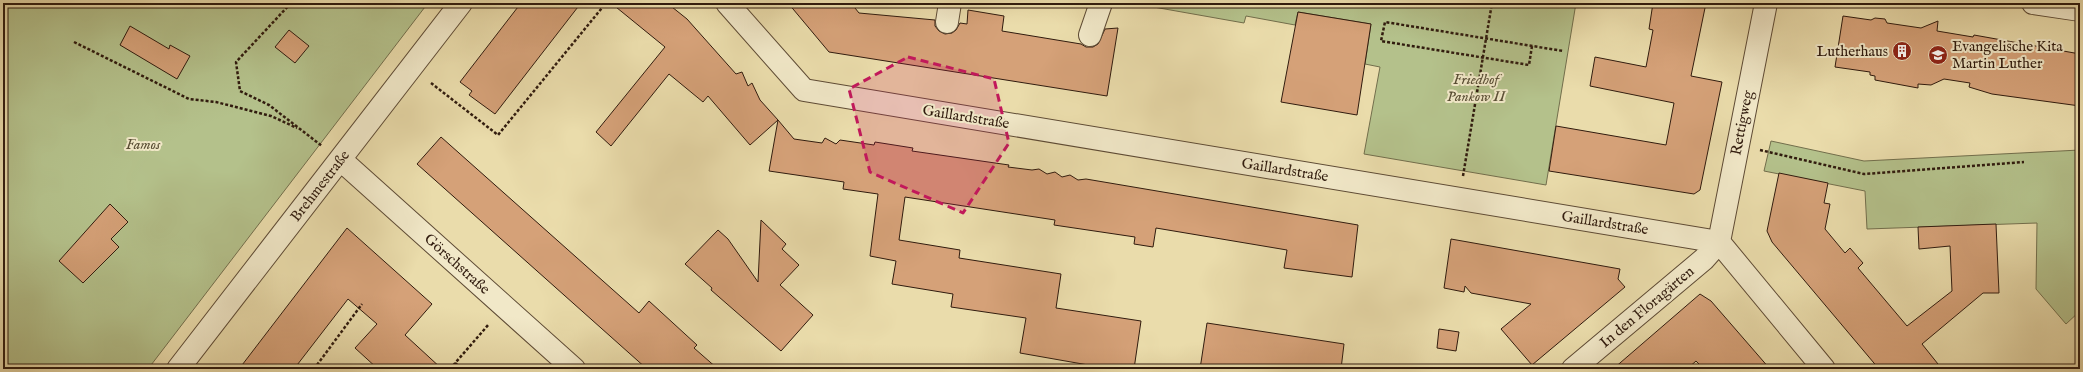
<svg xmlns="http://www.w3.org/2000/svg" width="2083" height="372" viewBox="0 0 2083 372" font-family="'IM FELL English',serif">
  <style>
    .green { fill: #b4c18b; stroke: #726e4c }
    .building { fill: #d5a178; stroke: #301b0e }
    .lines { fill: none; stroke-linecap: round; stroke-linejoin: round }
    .minor-casing { stroke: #5e4b35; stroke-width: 24 }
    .path { stroke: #301b0e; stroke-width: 2.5; stroke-dasharray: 3 2; stroke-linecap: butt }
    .minor { stroke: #f1e8c8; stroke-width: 22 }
    .marked { fill: #c2185b; fill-opacity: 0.2; stroke: #c2185b; stroke-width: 3; stroke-dasharray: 8 5; stroke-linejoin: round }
    .labels { text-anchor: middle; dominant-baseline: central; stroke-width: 4; stroke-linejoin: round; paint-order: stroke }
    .poi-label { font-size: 15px; fill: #301b0e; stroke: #f1e8c8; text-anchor: start }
    .park-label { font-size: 15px; font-style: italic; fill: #584d34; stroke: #f1e8c8 }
    .street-label { font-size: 15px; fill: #301b0e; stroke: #f1e8c8 }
  </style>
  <rect width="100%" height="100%" fill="#eadcab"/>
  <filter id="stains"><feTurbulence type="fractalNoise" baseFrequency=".005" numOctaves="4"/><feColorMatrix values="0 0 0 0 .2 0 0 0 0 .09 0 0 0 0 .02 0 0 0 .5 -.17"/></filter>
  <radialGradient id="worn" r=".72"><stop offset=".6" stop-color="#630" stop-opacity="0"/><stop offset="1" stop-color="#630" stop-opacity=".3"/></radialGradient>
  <path class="green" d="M3,3H428L148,369H3Z
    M1131,3H1576L1546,185L1364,154L1380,67L1365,64L1371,24L1298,12L1295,25L1246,16L1244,23Z
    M1771,141L1864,161L2080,150V311L2066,324L2036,289L2037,223L1867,229L1865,191L1764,171Z"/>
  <path class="building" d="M521,3H581L495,114L469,95L472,91L460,82Z
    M611,3H667L687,19L736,74L742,72L748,86L752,83L760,100L778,120L750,145L708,96L703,102L669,74L611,146L596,132L665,47Z
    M788,3H851L859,13L935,20V26L939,31L945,34L952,33L956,30L960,23L967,24L968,10L1004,16L1002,31L1081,44L1086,47H1093L1098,44L1105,29L1118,28L1107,96L829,52Z
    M1653,3H1706L1691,76L1722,82L1700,190L1694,194L1549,171L1556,126L1666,145L1674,103L1590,86L1595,57L1646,67L1653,30L1649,29Z
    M1298,12L1371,24L1357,115L1281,102Z
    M1843,16L1871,20L1875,18L1885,19L1887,23L1921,28L1938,21L1937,31L1973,37L1974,35L2080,54V106L1992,94L1969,87L1970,83L1944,79L1931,85L1918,84V88L1875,80V76L1870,75V72L1835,67Z
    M130,26L169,49L170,45L190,56L177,79L120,45Z
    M289,30L309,46L295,63L275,47Z
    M778,120L794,139L822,143L825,138L836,144L840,140L874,145L875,142L913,148L912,151L1009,165L1008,167L1032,170L1039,169L1047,174L1055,172L1062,177L1070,175L1078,180L1086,179L1358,225L1352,277L1284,268L1287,250L1156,228L1153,247L1134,244L1135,237L1054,225L1055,220L905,197L899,240L960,250L959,258L1061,274L1056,308L1141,321L1134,369H1111L1020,353L1026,318L951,307L953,294L892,284L896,261L870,256L878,194L843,189L844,182L769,171Z
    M441,137L639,313L649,301L697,345L694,348L718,369H647L417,164Z
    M1779,173L1828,183L1824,203L1830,204L1825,229L1845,253L1850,248L1863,263L1858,268L1907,326L1952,291L1950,246L1919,249L1918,227L1996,224L1999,293H1983L1922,344L1942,369H1879L1772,242L1767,231Z
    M110,204L128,222L111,239L119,247L83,283L59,261Z
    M761,220L786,244L782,249L799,265L780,285L813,315L781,351L711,290L712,288L685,264L718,230L728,239L758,282Z
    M347,228L432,304L405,335L442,369H378L355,348L377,324L348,299L294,369H239Z
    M1451,239L1620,269L1618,279L1625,287L1532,365L1501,329L1531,304L1471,293L1465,286L1464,292L1444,288Z
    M1700,294L1711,301L1770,369H1704L1696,361L1687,369H1613Z
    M1207,323L1344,344L1341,369H1200Z
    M1439,329L1459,332L1456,351L1437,348Z"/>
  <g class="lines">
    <defs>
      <path id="minor" d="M727,3L804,90L1719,242L1824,369
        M2033,3L2080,10
        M947,22L950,3
        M1090,35L1101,3
        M341,160L574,369
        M1719,242L1766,3
        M178,369L461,3
        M1573,369L1704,259L1719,242"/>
    </defs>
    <use href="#minor" class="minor-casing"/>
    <path class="path" d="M291,3L236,62L240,91L269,105L322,146
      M74,42L189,99L216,102L271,116L297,128
      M1532,46L1529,65L1381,41L1385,22L1563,51
      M431,83L498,135L606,3
      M1760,150L1864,174L2024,162
      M1463,176L1492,3
      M455,363L462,369
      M314,369L362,304
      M450,369L489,324"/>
    <use href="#minor" class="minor"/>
  </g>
  <path class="marked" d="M908,57L994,79L1009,143L963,213L870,172L849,89Z"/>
  <defs>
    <symbol id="building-disc" viewBox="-11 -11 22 22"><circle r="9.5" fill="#8f2418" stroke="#f1e8c8"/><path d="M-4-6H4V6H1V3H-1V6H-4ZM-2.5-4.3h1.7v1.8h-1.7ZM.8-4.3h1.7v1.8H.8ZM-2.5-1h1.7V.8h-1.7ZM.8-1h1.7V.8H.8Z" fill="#fff"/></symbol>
    <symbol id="school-disc" viewBox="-11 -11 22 22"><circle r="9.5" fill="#8f2418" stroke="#f1e8c8"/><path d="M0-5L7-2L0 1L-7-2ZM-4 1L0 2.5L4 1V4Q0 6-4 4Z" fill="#fff"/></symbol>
  </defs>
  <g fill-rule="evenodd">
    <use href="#building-disc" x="1891" y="40" width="22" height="22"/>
    <use href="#school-disc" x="1927" y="44" width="22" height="22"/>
  </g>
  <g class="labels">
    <g class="poi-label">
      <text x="1952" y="46">Evangelische Kita<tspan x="1952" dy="17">Martin Luther</tspan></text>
      <text x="1888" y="51" text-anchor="end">Lutherhaus</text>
    </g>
    <g class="park-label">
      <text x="1476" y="79">Friedhof<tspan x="1476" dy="17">Pankow II</tspan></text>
      <text x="143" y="144">Famos</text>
    </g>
    <g class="street-label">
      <text transform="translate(966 117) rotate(9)">Gaillardstraße</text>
      <text transform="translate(1742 123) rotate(-79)">Rettigweg</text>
      <text transform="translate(1285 170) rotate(9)">Gaillardstraße</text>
      <text transform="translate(320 186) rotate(-52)">Brehmestraße</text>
      <text transform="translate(1605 223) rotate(9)">Gaillardstraße</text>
      <text transform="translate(457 264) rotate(42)">Görschstraße</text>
      <text transform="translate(1647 307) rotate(-40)">In den Floragärten</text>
    </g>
  </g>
  <rect width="2083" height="372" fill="none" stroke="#eadcab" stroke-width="16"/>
  <rect x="4" y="4" width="2075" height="364" fill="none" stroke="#301b0e" stroke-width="2"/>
  <rect x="8" y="8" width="2067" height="356" fill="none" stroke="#301b0e"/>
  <rect width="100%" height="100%" filter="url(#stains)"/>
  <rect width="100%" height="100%" fill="url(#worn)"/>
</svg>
